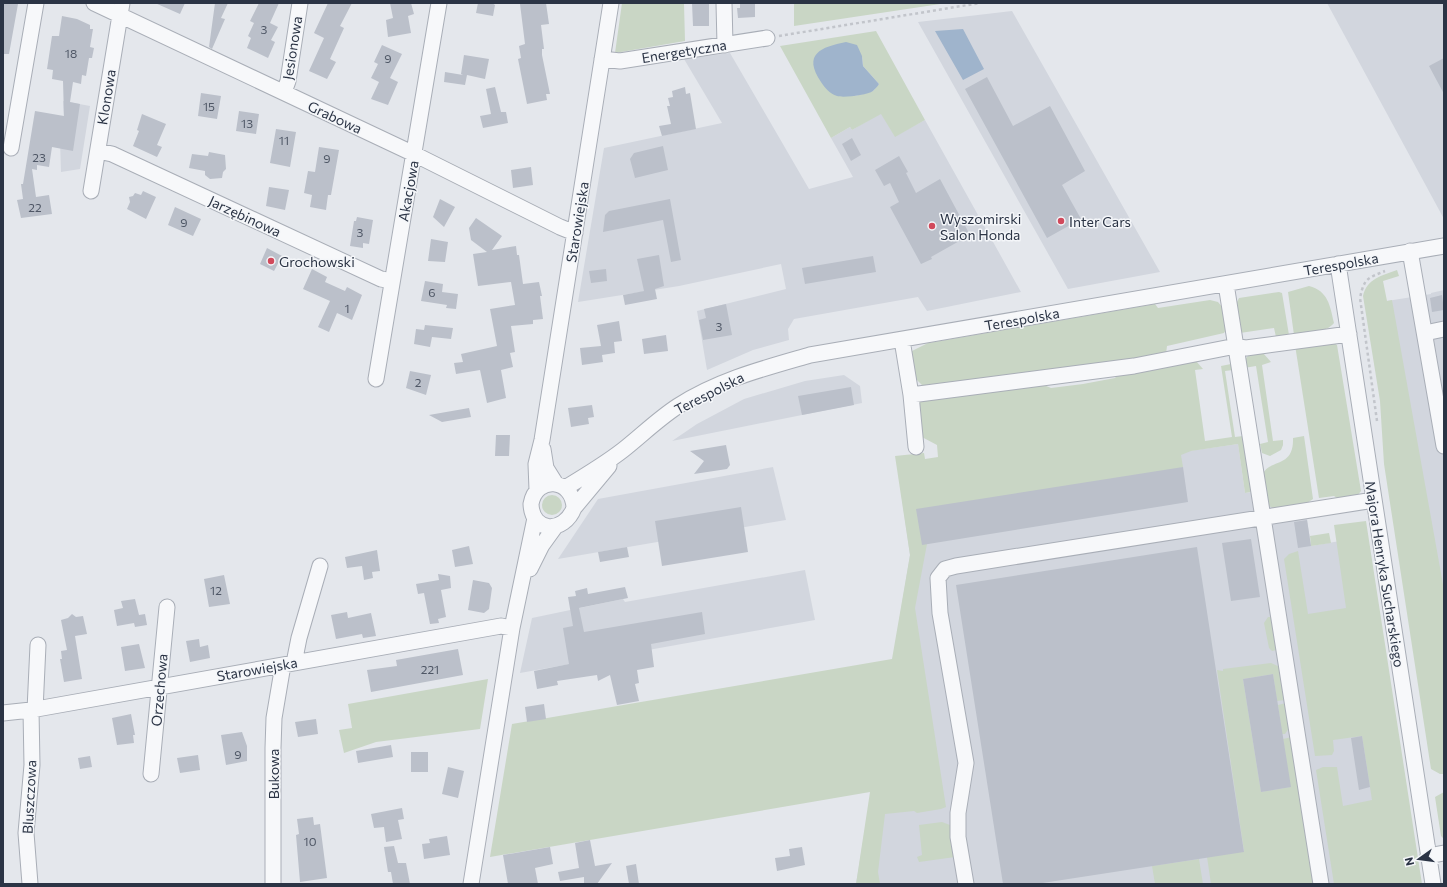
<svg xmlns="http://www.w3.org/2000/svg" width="1447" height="887" viewBox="0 0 1447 887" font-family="Commissioner,sans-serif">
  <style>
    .built { fill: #d2d6de }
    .green { fill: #c9d6c5; fill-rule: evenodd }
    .water { fill: #9fb4cc }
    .building { fill: #bbc0ca }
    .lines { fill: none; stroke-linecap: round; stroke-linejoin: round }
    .minor-casing { stroke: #a9aeb7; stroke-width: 17 }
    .path { stroke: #c2c5cb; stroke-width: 2.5; stroke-dasharray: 3 3; stroke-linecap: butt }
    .minor { stroke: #f7f8fa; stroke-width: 15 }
    .poi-dot { fill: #d1495b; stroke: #f4f6f9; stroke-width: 1.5 }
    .labels { text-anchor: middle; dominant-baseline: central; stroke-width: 3; stroke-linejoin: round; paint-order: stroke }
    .number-label { font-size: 12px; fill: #4f5766 }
    .street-label { font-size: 14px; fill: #2b3445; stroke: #f4f6f9 }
    .poi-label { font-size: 14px; fill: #2b3445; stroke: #f4f6f9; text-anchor: start }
  </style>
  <rect width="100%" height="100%" fill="#e4e7ec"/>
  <path class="built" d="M1327,3H1444V219Z
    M1012,11L1160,272L1068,289L918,22Z
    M730,53L809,189L853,177L831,138L850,127L852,130L881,113L895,136L925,120L1021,292L927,311L918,297L794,319L788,329L789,340L753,350L707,370L697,311L786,289L781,264L679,286L578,302L604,148L722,123L684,59Z
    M63,101L90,106L80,169L61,172L60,140L65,141Z
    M1444,290V661L1387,301L1431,294V293Z
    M844,375L860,386L862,403L672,441L697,424L744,399L805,381Z
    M1238,444L1245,493L1298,485L1303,519H1307L1311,546L1340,541L1394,884H856L910,555L901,492Z
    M773,467L786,520L558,559L598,499Z
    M805,570L815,620L520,673L532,618L623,599L625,602Z"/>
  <path class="green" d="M622,3L684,4L685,41L615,53Z
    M794,3H947L794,26Z
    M876,31L925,120L895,137L881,114L852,130L850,127L831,138L780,46ZM862,56L863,66L879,84L873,91L855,96Z
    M1397,270L1399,276L1383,281L1387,301L1392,300L1444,590V774H1440L1431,769L1384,464L1380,401L1363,296C1367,278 1382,276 1397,270Z
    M1309,286C1328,291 1330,305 1334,323C1326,333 1307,333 1294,335L1288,292Z
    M1279,292L1282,293L1289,335L1276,337L1274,328L1240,333L1236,304L1239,298Z
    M1210,300L1218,302L1223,308L1227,328L1224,333L1167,346L1166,354L1044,374L925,388L915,378L910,352L928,343L1155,304L1158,308Z
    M1332,342L1337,345L1361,491L1357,496L1340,500L1334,496L1319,498L1295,345Z
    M1263,353L1271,362L1262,365L1273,441L1283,440V445L1281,450L1270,456L1262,453L1260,444L1268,442L1256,366L1244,368L1246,358L1250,354Z
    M1196,361L1203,369L1195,370L1205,441L1232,437L1221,366L1231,364L1233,370L1225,371L1235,437L1243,436L1256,491L1245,493L1238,444L1191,451L1181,455L1183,467L927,544L915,608L946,807L941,809L917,813L914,811L885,814L878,872L880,884H856L870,792L490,857L512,724L892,659L910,555L895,456L924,453L925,459L938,457L937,445L920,436L918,399L1044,385L1051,388L1083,384L1115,378L1120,372Z
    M1304,436L1313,499L1301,507L1274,509L1268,505L1262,475C1270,458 1294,469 1293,438Z
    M542 505a10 10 0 1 1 20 0a10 10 0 1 1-20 0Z
    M1366,521L1422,884H1334L1316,770L1323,767H1337L1343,806L1372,800L1362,736L1333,740L1334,751L1332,755L1315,756L1284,559L1289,554L1298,551L1308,614L1346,608L1334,525Z
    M1329,533L1331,543L1311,546L1310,536Z
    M1268,617H1272L1277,650L1272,651L1269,648L1264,623Z
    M1271,663L1280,667L1285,700L1277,701L1273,674L1243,679L1261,792L1290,787L1283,739L1292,737L1314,884H1211L1207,857L1244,851L1217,670L1223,671V669Z
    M488,679L480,729L376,742L344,753L339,730L352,728L348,704Z
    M1286,703L1289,728L1285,734H1282L1278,705Z
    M1444,792V839L1441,836L1435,797Z
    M942,822L950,825L955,857L919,862L917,857L922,855L919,825Z
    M1199,859L1203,884H1155L1152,866Z"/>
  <path class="water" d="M963,29L984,69L963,80L935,31Z
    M846,42L857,45L862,56L863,66L879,84C878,86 875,89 873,91C867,95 844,98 837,96C830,94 825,88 821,82C802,54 821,47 846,42Z"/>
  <path class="building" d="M3,3L18,4L9,54H3Z
    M155,3H185L180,14Z
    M215,3H228L221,18L225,19L212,49L209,47Z
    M259,3H279L270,23L278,27L271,40L275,42L268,58L247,48L251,38L248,36L254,23L250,21Z
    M328,3H352L340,26L344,28L330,59L336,62L327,79L309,71L324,38L314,33Z
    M390,3H411L414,14L408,16L411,33L388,37L386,20L393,18Z
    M478,3H492L495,5L493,16L476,13Z
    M527,3H546L549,24L541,25L544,49H542V55L550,94H546L547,100L527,104L518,59L521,58L519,46L525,44L520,4Z
    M692,3H709V26H693Z
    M740,3H755V17L738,18L737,8H740Z
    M62,16L77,19L90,25V29H93L90,47L94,48L92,58H89L86,76L82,75L81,84L73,82L70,102L80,104L73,151L52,147L49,167L37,165V170L32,169L36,197L49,195L52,214L21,218L17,200L23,199L21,184H23L35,111L64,116L63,81L52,79L53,70L47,69L52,36H59Z
    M382,45L402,54L390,78L398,82L388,105L371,99L379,82L371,78L378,64L374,62Z
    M464,55L489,59L485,79L467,75L465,85L444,82L445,72L463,75L461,74Z
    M1444,58V94L1429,66Z
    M987,77L1013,126L1050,106L1085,171L1062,185L1081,219L1047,238L965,89Z
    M495,87L501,112H506L508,123L483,128L480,116L491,114L486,89Z
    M685,87L686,94L690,93L696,129L662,136L659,126L671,124L667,106H670L668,98L673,97L672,91Z
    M201,93L221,96L217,119L198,116Z
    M239,111L259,114L256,134L236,131Z
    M142,114L166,124L157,145L162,147L157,157L133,146L139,131L137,130Z
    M276,129L296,132L290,167L270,163Z
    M852,138L861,155L851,161L842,144Z
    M663,146L668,170L635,178L630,159L634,153Z
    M319,147L339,150L331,195H328L326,210L310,207L312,195L304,193L308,171L315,172Z
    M209,152L225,155L226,169L223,172L222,178L210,179L205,175V171L189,168L192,154L208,156Z
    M899,156L908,172L906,173L916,193L940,179L970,235L931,257L932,259L921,264L890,207L899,202L890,183L884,186L875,170Z
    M531,167L533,185L513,188L511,170Z
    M269,187L289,190L285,210L266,206Z
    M143,191L156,197L146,219L127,209L130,202L129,197L133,196L135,193L141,195Z
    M440,199L455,207L444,227L433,217Z
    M670,199L681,260L671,262L663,220L603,232L605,215L609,211Z
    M175,207L201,219L193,236L168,225Z
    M357,217L373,220L369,244L363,243V248L350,246L354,221H356Z
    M476,218L502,236L492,250L516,246L517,255H519L523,284L539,282L542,296H540L543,319L533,320V324L511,326L515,352L510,353L513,367L501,370L506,398L487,403L480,370L456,374L454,363L463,362L461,354L497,346L490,309L515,305L511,282L478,286L473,254L487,252L471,240L469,228Z
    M431,239L448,242L445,262L428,261Z
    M267,248L282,256L274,271L260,264Z
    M659,255L664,286L655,289L657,299L625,305L623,295L644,291L637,259Z
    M873,256L876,272L805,284L802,268Z
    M312,269L327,277L325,282L345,291L347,287L362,295L352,320L337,313L329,332L318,327L330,301L303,289Z
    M606,269L607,281L591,283L589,271Z
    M425,281L443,284L442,292L458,294L456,309L446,308L447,305L421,301Z
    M1442,295L1444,310L1432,312L1430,298Z
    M726,304L732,335L703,340L699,320L706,318L704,309Z
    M619,321L622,341L614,342L615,353L602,355L603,362L582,365L580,348L601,346L597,325Z
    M425,325L453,328L451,339L432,337L430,347L414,344L416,329L424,330Z
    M666,335L668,351L644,354L642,339Z
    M410,371L431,375L426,395L406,388Z
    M851,387L854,405L802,415L798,396Z
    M592,405L594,417L588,418L589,424L571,427L568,408Z
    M469,408L471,417L442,422L429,415Z
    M496,435H510L509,456H495Z
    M726,445L730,465L727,469L694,474L704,461L690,451Z
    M1183,467L1188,502L922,545L916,509Z
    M741,507L748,552L662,566L655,521Z
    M1307,520L1311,546L1298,548L1294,522Z
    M1251,539L1260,597L1231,601L1222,543Z
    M469,546L473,564L455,567L452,550Z
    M627,547L629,557L600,562L598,552Z
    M1197,547L1244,852L1036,884H1003L956,585Z
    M377,550L380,571L372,572L373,578L364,580L362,566L347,568L345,557Z
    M438,574L450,576L451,588L441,590L446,617L438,619L439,623L430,624L424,593L418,594L416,584L439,580Z
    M224,575L230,604L209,607L204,579Z
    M473,580L489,583L492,588L489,609L484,613L468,610Z
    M625,587L628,598L579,608L584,632L702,612L705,634L651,644L654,667L637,670L639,683L635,684L639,701L617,705L610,675L598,681L597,675L557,681L558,685L537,689L534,671L569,664L563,628L573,626L568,597L576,596L575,591L587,588L588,594Z
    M135,599L139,615L145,614L147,625L135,627L134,623L117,626L114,610L123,608L121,601Z
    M347,612L348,618L371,613L376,636L363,638L362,634L336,639L331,615Z
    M72,614L76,617L83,616L87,634L75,636L82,679L64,682L60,659H62L61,651L67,650L61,620L68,618Z
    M199,639L200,647L208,645L210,658L190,662L186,641Z
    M139,644L145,668L125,671L121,647Z
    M458,649L463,675L371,692L367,670L397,666L396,660Z
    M1273,674L1291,787L1261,792L1243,679Z
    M544,704L546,719L527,722L525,707Z
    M131,714L135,735H133L134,743L117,745L112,718Z
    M316,719L318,734L298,737L295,722Z
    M242,732L247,746V761L226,765L221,735Z
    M1362,736L1370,787L1359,790L1351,738Z
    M391,745L393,757L358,763L356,751Z
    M411,752H428V772H411Z
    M198,755L200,770L180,773L177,758Z
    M90,756L92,767L80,769L78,758Z
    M448,767L464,771L458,798L442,794Z
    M402,808L404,819L398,820L402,839L386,842L384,827L374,828L371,814Z
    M313,817L314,825L320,824L327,878L300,882L296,835L299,834L297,819Z
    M447,836L450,855L424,859L422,844L430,843L429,839Z
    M590,840L595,866L612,863L597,884H584V877L560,881L558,872L579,868L575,843Z
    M394,846L398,863H406L410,884H393L391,872H388L384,847Z
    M550,847L553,864L535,868L538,884H508L503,855Z
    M802,847L805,865L777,871L775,858L790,856L789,849Z
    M636,864L639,884H629L626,866Z"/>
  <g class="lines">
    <defs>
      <path id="minor" d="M94,3L414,154L560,227L575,233
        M724,3L725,45
        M602,59L620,61L767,38
        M284,92L288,81L300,3
        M11,148L36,3
        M98,151L112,154L381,279L392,281
        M91,191L122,3
        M1410,251L1444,446
        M1338,264L1433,884
        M1226,284L1321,884
        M1425,333L1444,329
        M902,340L911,395L916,447
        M376,379L439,3
        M911,395L1134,366L1236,346L1246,348L1349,334
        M543,449L546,468L556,484
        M565,488C585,476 605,464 623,450C642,435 658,419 678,406C718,380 765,368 810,355L1444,246
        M537,490L536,464L542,440L611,3
        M574,508C573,478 536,475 531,504C532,533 564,534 574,508L609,466
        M530,569L542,545L555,527
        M294,663L299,638L320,566
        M35,710L38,645
        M3,713L31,710L501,626L512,628
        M151,774L167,607
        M1428,856L1444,853
        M30,884L26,833L32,765L31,710
        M273,884V748L274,718L283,665
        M471,884L512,628L535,518
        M966,884L958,837V813L966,763L940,613L938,578L945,569L956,566L1374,500"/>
    </defs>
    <use href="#minor" class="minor-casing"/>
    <path class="path" d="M779,36L980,3
      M1377,421L1360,298C1364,278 1368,278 1385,271"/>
    <use href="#minor" class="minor"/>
  </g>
  <g class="poi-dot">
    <circle cx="1061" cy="221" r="4"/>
    <circle cx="932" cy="226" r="4"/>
    <circle cx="271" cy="261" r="4"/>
  </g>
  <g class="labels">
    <g class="number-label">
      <text x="264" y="29">3</text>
      <text x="71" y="53">18</text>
      <text x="388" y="58">9</text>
      <text x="209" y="106">15</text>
      <text x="247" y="123">13</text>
      <text x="284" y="140">11</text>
      <text x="39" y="157">23</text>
      <text x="327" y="158">9</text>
      <text x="35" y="207">22</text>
      <text x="184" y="222">9</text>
      <text x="360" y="232">3</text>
      <text x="432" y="292">6</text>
      <text x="347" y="308">1</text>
      <text x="719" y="326">3</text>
      <text x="418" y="382">2</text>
      <text x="216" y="590">12</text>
      <text x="430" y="669">221</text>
      <text x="238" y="754">9</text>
      <text x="310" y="841">10</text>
    </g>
    <g class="street-label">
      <text transform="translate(292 48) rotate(-81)">Jesionowa</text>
      <text transform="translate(684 51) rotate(-9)">Energetyczna</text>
      <text transform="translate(106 97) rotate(-81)">Klonowa</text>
      <text transform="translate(335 117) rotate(25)">Grabowa</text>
      <text transform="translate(408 191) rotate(-80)">Akacjowa</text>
      <text transform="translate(245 216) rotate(25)">Jarzębinowa</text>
      <text transform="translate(577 222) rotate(-81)">Starowiejska</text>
      <text transform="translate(1341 264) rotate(-10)">Terespolska</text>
      <text transform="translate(1022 319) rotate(-10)">Terespolska</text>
      <text transform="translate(709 393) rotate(-27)">Terespolska</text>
      <text transform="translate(1385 574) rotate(81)">Majora Henryka Sucharskiego</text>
      <text transform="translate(257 669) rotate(-10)">Starowiejska</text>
      <text transform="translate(159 690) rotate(-85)">Orzechowa</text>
      <text transform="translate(273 774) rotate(-90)">Bukowa</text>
      <text transform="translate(29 797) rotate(-87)">Bluszczowa</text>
    </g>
    <g class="poi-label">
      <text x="940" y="218">Wyszomirski<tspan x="940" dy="16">Salon Honda</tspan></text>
      <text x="1069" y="221">Inter Cars</text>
      <text x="279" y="261">Grochowski</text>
    </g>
  </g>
  <rect width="1447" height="887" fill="none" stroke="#2b3445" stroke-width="8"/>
  <g transform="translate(1419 859) rotate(256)" stroke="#f4f6f9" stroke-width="3" paint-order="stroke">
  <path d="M0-3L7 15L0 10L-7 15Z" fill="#2b3445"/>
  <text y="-6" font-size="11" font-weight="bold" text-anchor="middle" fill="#2b3445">N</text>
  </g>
</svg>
